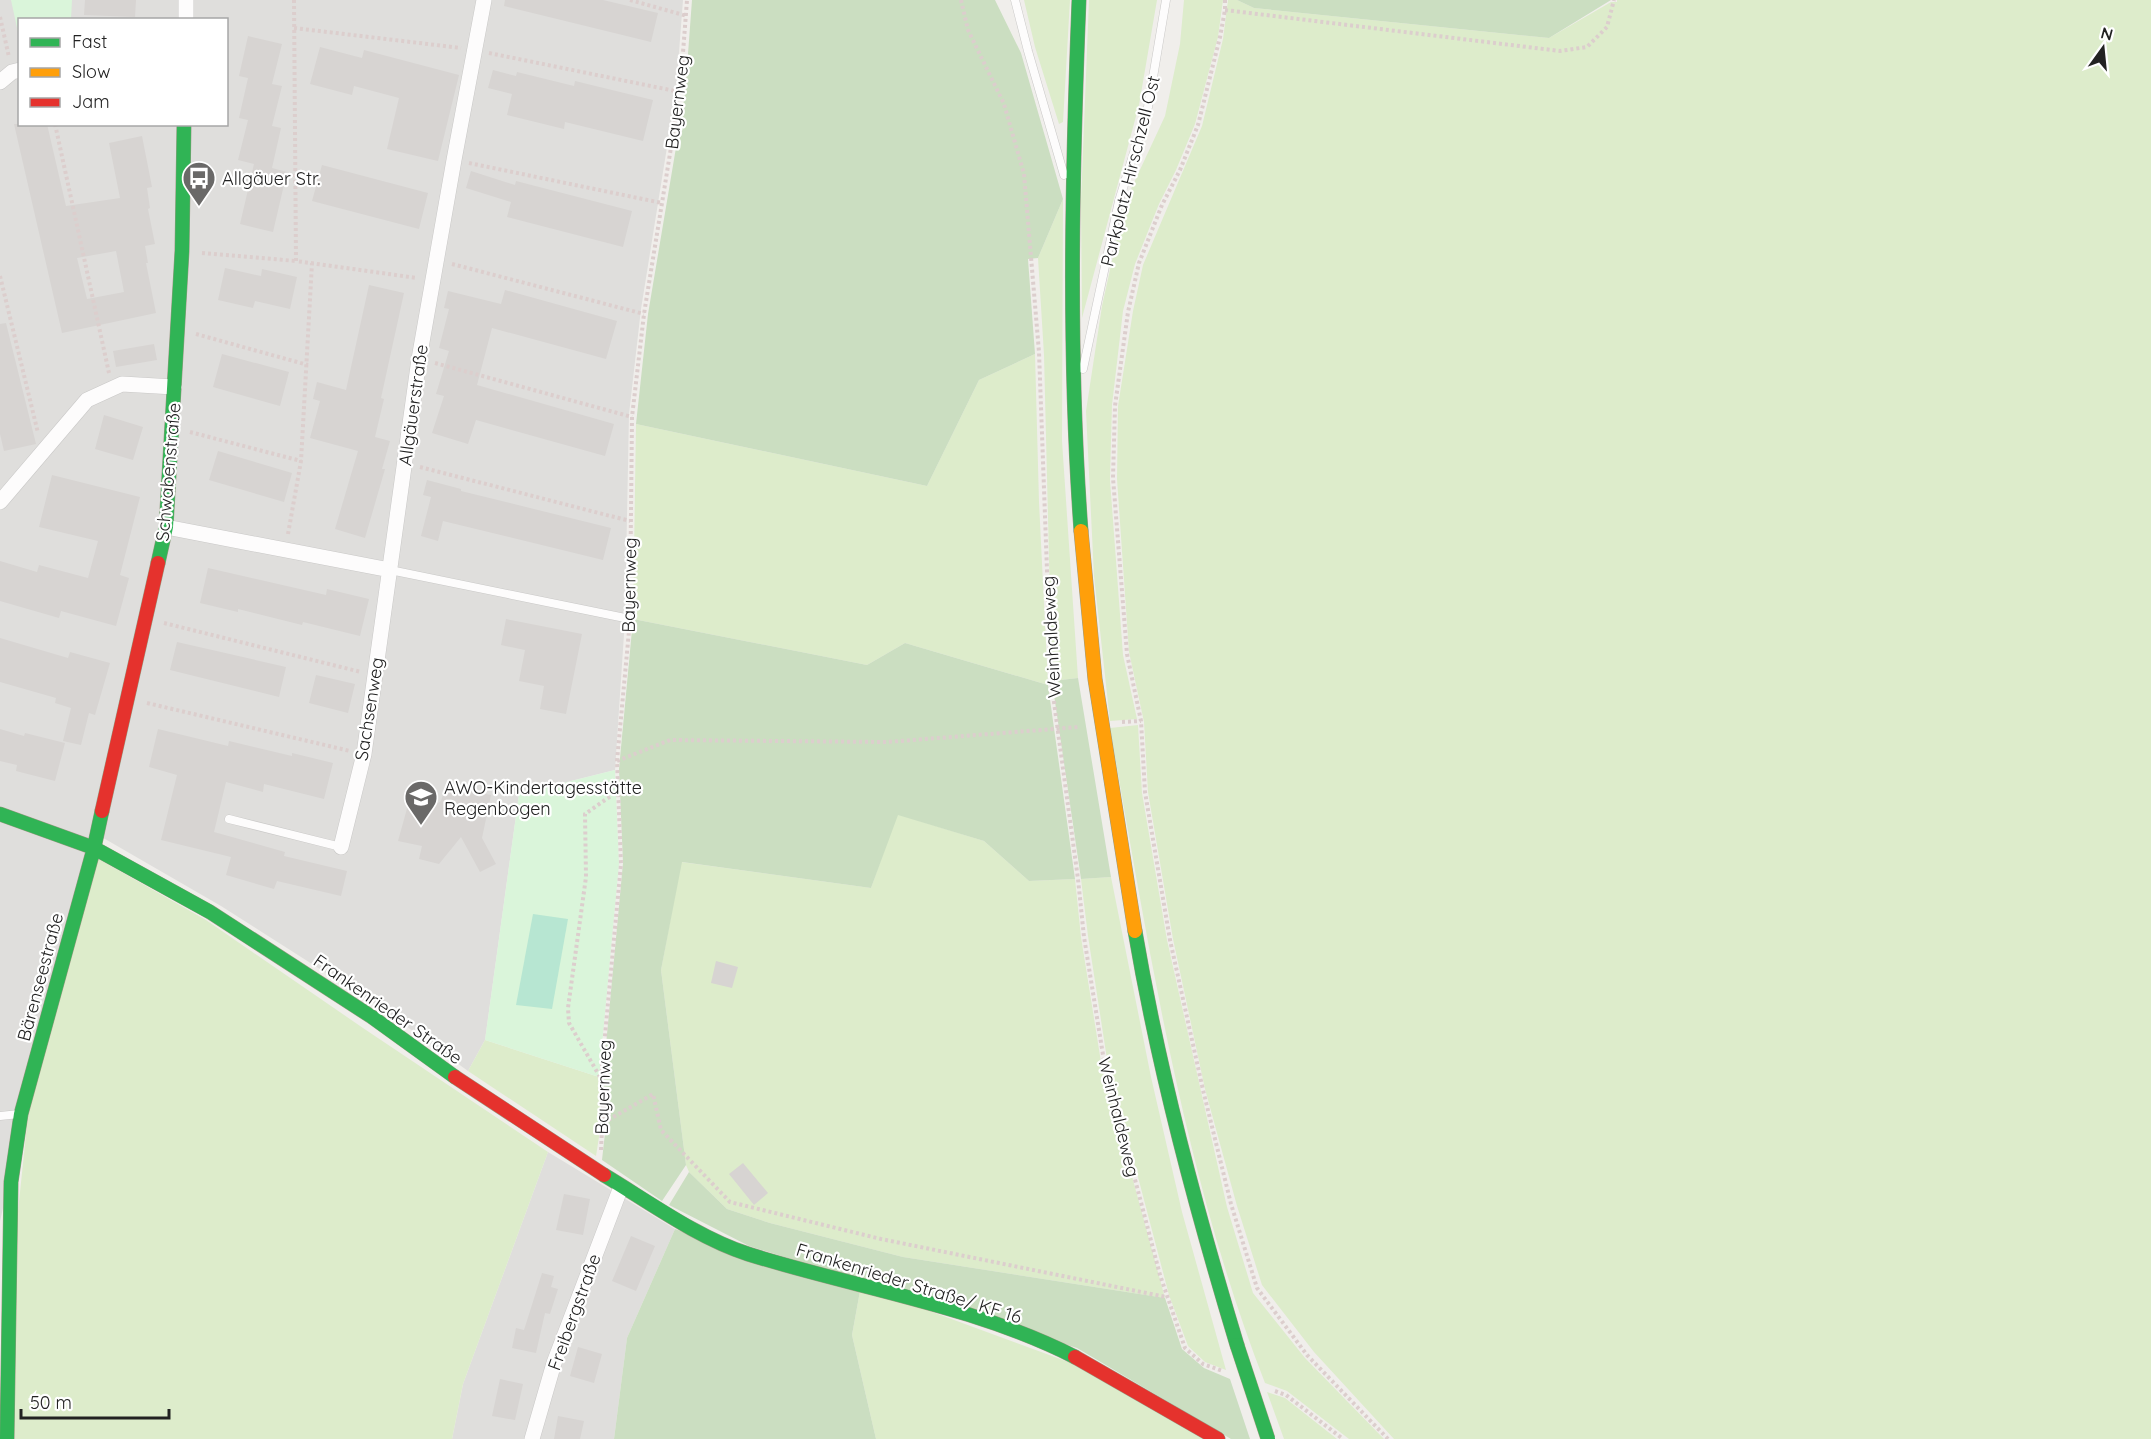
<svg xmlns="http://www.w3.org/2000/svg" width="2151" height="1439" viewBox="0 0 2151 1439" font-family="Quicksand,sans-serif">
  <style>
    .residential { fill: #dfdedc; fill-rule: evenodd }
    .grass { fill: #ddeccb }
    .forest { fill: #cbdec1 }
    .park { fill: #daf5da }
    .pitch { fill: #b7e6d2 }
    .building { fill: #d7d4d2; fill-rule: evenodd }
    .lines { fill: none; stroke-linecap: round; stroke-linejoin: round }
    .lane-casing { stroke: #c9c8c7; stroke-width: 9 }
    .street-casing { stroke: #c9c8c7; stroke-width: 16 }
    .fast-casing { stroke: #999a82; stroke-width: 15 }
    .slow-casing { stroke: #999a82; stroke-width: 15 }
    .jam-casing { stroke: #999a82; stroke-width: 15 }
    .path { stroke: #dccecd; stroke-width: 4; stroke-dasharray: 3 3; stroke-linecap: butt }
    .lane { stroke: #fdfcfc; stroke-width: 8 }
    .street { stroke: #fdfcfc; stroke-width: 15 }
    .fast { stroke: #30b455; stroke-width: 14 }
    .slow { stroke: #ff9f0a; stroke-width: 14 }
    .jam { stroke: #e5322d; stroke-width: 14 }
    .fast-bridge-casing { stroke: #a79c86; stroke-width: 15; stroke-linecap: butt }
    .fast-bridge { stroke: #30b455; stroke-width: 14 }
    .labels { text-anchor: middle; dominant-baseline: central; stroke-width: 4.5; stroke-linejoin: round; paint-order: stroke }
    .street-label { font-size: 18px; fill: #222; stroke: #fff }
    .poi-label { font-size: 18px; fill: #222; stroke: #fff; text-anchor: start }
  </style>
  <rect width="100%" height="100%" fill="#f0eeeb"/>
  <path class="residential" d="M0,0H683L676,91L641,309L629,414L625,619L615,770L519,794L485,1040L468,1071L381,1008L221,906L93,832L0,1221ZM20,20H226V124H20Z
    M548,1152L675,1229L627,1338L614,1439H452L463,1384Z"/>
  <path class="grass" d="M1024,0H1070L1063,122L1059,124L1035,47Z
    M1089,0H1157L1139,105L1082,318L1081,201Z
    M1184,0H1223L1218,37L1195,124L1176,170L1159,204L1135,264L1123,311L1112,405L1110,480L1123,655L1137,719L1110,721L1094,576L1086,411L1102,306L1125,202L1165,116L1180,44Z
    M1228,0H1237L1254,8L1549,38L1611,2H1617V0H2151V1439H1394L1314,1352L1262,1285L1237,1206L1205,1089L1173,939L1148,792L1144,722L1129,652L1117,479L1118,406L1133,311L1143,265L1202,126L1223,39Z
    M1063,199L1062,441L1078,678L1052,681L1044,355L1038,258Z
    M1035,354L1039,502L1048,685L905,643L867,665L633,619L636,424L927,486L979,380Z
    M1138,725L1142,793L1167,940L1227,1207L1253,1293L1305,1358L1384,1439H1349L1287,1391L1265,1383C1183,1173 1149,948 1110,728Z
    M897,814L984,841L1029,881L1075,879L1081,937L1101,1062L1165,1298L903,1257L770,1223L727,1209L689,1172L686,1165L661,970L681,862L871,888Z
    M95,857L206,920L363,1028L548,1152L463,1384L452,1439H11L17,1221L28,1115Z
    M1111,877L1151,1077L1182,1212L1226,1370L1205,1362L1188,1346L1169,1295L1107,1059L1088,936L1081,879Z
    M485,1040L599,1077L601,1124L596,1156L468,1071Z
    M860,1291L927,1310L1071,1363L1203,1439H876L852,1335Z
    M1267,1392L1285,1398L1337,1439H1284Z"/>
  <path class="forest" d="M692,0H995L1021,53L1063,199L1038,258L1028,259L1035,354L979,380L927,486L636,424L648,314L685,94Z
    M1237,0H1611L1549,38L1254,8Z
    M633,619L867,665L905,643L1048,685L1075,879L1029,881L984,841L898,815L871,888L682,862L661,970L686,1165L662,1201L602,1160L606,1124L603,1077L623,863L619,769Z
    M1078,678L1111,877L1081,879L1052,681Z
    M689,1172L727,1209L770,1223L903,1257L1165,1298L1182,1349L1204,1368L1230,1379L1250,1439H1231L1077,1348L749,1246L669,1205Z
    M675,1229L860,1291L852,1335L876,1439H614L627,1338Z"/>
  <path class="park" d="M11,0H72L71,19L20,20L19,37Z
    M615,770L619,864L599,1077L485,1040L519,794Z"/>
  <path class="pitch" d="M533,914L568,919L552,1009L516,1005Z"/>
  <path class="building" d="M85,0H136L135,17L84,15Z
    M505,0H603L658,13L651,42L504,6Z
    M248,36L282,44L272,84L282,86L272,126L281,128L272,168L287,172L273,232L240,224L254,164L238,160L248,120L239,118L248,78L239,76Z
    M320,47L362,58L364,50L459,75L438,161L387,149L399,98L354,86L352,95L310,84Z
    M493,70L516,76L517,72L574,86L575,81L653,100L643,141L565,122L564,129L507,115L512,94L488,88Z
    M14,124H47L66,206L120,198L109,143L142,136L152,187L147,188L150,208L148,209L155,244L145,246L148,263H146L156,313L62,333ZM116,251L124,292L87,299L77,258Z
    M322,165L428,193L419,229L312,201Z
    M471,171L515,185L516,181L632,211L623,247L507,217L511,202L466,188Z
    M225,268L261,276L262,269L297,277L290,309L255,301L253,308L218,300Z
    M369,285L404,293L381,398L384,399L375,437L390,441L382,469H385L365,538L335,529L358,451L310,438L320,401L313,399L317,382L346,390Z
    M505,290L617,321L606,359L492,328L477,385L614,424L605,456L476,420L468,444L432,433L444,396L436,394L449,351L439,348L449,309L444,308L448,291L501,304Z
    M6,323L36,444L4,451L0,434V324Z
    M154,344L157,360L116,367L113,351Z
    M222,354L289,372L280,406L213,387Z
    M104,415L143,427L133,460L95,449Z
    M218,451L292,473L284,502L209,480Z
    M52,475L140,497L120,575L129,578L116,626L61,611L59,618L0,601V561L37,572L39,565L88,578L98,541L39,527Z
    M427,480L461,489V491L611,528L603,560L443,521L438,541L421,536L431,497L423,495Z
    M208,568L326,595L327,589L369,599L360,636L303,622L302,625L238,609V612L200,603Z
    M506,619L582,634L566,714L540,709L544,686L519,681L525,650L501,645Z
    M0,638L68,658L70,652L110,663L95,715L89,713L81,745L63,741L71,708L55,703L56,698L0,682Z
    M177,642L286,667L279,697L170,670Z
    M316,675L355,684L348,713L309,703Z
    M0,729L24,736L25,733L65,743L55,781L16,771L17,765L0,761Z
    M158,729L228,746L229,741L292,756V753L333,763L324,799L264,784L263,792L226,782L214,832L285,852L284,856L347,871L341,896L277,881L274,889L226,875L231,857L161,840L177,775L149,767Z
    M446,786L491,795L482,838L496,864L480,872L461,837L439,864L419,859L422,846L398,841L408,805L428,810L441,801Z
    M716,961L738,967L732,988L711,983Z
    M743,1163L768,1193L754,1205L729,1174Z
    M564,1194L590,1199L583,1235L556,1230Z
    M631,1236L655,1246L636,1291L612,1281Z
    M542,1273L554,1276L551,1287L558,1289L550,1314L545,1313L536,1353L512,1348L516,1328L524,1330Z
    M578,1347L602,1354L594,1383L570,1376Z
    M500,1379L523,1384L515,1420L492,1416Z
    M558,1416L584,1421L580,1439H554Z"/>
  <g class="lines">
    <defs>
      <path id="lane" d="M1015,0L1028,51L1064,175
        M1083,369L1119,201L1148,107L1166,0
        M390,570L630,619
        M229,819L341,847
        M0,1116L19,1114"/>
      <path id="street" d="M186,20V0
        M0,82L12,72L20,70
        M0,502L87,400L122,384L174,387
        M166,527L390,570
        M341,847L364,754L419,359L454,160L484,0
        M532,1439L554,1363L621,1187"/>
      <path id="fast" d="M1079,0C1072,177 1068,354 1081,531
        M158,563L166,527L182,251L184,124
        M0,814L94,848L210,912L372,1017L455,1077
        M1135,931C1159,1072 1196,1209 1237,1345
        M604,1175C649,1202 698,1238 748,1254C856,1288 973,1305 1075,1357
        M7,1439L11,1182L21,1114L94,848L102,811"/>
      <path id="slow" d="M1081,531L1095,679L1135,931"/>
      <path id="jam" d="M102,811L158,563
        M455,1077L604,1175
        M1075,1357L1218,1439"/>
    </defs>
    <use href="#lane" class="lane-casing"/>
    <use href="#street" class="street-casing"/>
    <use href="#fast" class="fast-casing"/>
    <use href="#slow" class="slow-casing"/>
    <use href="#jam" class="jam-casing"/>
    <path class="path" d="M294,0L296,261L417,278
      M630,0L687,16
      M961,0L968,30L1004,104L1024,174L1039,352L1051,680L1078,879L1084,937L1104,1061L1160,1275L1185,1348L1203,1364L1223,1371
      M1225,0V10L1220,37L1198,125L1180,170L1162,205L1139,263L1128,312L1115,406L1113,478L1127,654L1141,721L1145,792L1170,940L1203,1090L1231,1204L1257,1288L1307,1355L1388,1439
      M1225,10L1560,51L1587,47L1607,27L1614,0
      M0,17L9,57
      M294,28L461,48
      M489,53L680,92
      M55,124L109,373
      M469,163L662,203
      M202,253L296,261
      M452,264L644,314
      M0,276L38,433
      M196,334L308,365
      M435,363L632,417
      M190,432L301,461
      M420,467L630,521
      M288,534L301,461L312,263
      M630,606L632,417L644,314L680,92L687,0
      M164,623L361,672
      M147,703L350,751
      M1122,722L1141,721
      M617,761L670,740L887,742L1079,727
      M600,1077L569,1023L568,1008L586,877L585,814L618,791
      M603,1123L653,1094L661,1130L730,1202L881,1239L1166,1297
      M601,1150L603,1106L601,1078L621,864L617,761L629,631
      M1275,1391L1286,1395L1343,1439"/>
    <use href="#lane" class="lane"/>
    <use href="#street" class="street"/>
    <use href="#fast" class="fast"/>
    <use href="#slow" class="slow"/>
    <use href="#jam" class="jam"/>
    <defs>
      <path id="fast-bridge" d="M1237,1345L1268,1439"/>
    </defs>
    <use href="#fast-bridge" class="fast-bridge-casing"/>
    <use href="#fast-bridge" class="fast-bridge"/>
  </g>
  <defs>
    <symbol id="bus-pin" viewBox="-11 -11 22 30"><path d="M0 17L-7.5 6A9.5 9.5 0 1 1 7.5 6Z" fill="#6a6968" stroke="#fff"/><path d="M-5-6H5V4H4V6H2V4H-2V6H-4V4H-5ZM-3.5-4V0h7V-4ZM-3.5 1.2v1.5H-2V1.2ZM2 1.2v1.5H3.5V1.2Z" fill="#fff"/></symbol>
    <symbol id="school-pin" viewBox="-11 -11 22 30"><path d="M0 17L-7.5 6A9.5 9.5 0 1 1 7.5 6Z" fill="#6a6968" stroke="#fff"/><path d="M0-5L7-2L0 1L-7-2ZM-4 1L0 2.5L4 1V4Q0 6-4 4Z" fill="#fff"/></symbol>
  </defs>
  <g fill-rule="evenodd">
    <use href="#bus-pin" x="180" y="159" width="38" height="52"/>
    <use href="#school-pin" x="402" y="778" width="38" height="52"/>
  </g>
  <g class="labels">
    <g class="street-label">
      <text transform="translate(677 102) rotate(-83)">Bayernweg</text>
      <text transform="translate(1130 171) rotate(-76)">Parkplatz Hirschzell Ost</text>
      <text transform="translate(413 405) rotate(-82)">Allgäuerstraße</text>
      <text transform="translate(168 472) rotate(-85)">Schwabenstraße</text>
      <text transform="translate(629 585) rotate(-89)">Bayernweg</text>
      <text transform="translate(1051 637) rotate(-93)">Weinhaldeweg</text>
      <text transform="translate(369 709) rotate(-81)">Sachsenweg</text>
      <text transform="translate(40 977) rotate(-75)">Bärenseestraße</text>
      <text transform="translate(388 1009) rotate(35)">Frankenrieder Straße</text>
      <text transform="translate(603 1087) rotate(-88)">Bayernweg</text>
      <text transform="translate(1119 1117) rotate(76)">Weinhaldeweg</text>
      <text transform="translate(909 1283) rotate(17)">Frankenrieder Straße/ KF 16</text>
      <text transform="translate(574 1312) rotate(-70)">Freibergstraße</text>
    </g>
    <g class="poi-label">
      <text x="222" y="178">Allgäuer Str.</text>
      <text x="444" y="787">AWO-Kindertagesstätte<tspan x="444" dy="21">Regenbogen</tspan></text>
    </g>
  </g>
  <rect x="18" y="18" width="210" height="108" fill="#ffffff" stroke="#a7a7a7" stroke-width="1.5"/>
  <rect x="30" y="38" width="30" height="9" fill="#30b455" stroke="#a7a7a7" stroke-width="1.5"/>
  <text x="72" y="48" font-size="18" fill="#222222">Fast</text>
  <rect x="30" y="68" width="30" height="9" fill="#ff9f0a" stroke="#a7a7a7" stroke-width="1.5"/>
  <text x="72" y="78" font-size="18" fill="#222222">Slow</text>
  <rect x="30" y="98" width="30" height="9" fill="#e5322d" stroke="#a7a7a7" stroke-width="1.5"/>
  <text x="72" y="108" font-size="18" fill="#222222">Jam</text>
  <g transform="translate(2103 48) rotate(15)" stroke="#ffffff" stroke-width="4.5" paint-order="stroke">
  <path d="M0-4.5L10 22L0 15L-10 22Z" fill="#222222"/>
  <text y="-9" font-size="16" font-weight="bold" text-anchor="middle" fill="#222222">N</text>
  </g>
  <path d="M21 1409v9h148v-9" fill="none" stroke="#222222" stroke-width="3"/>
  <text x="30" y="1409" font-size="18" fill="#222222" stroke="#ffffff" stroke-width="4.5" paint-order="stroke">50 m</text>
</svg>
